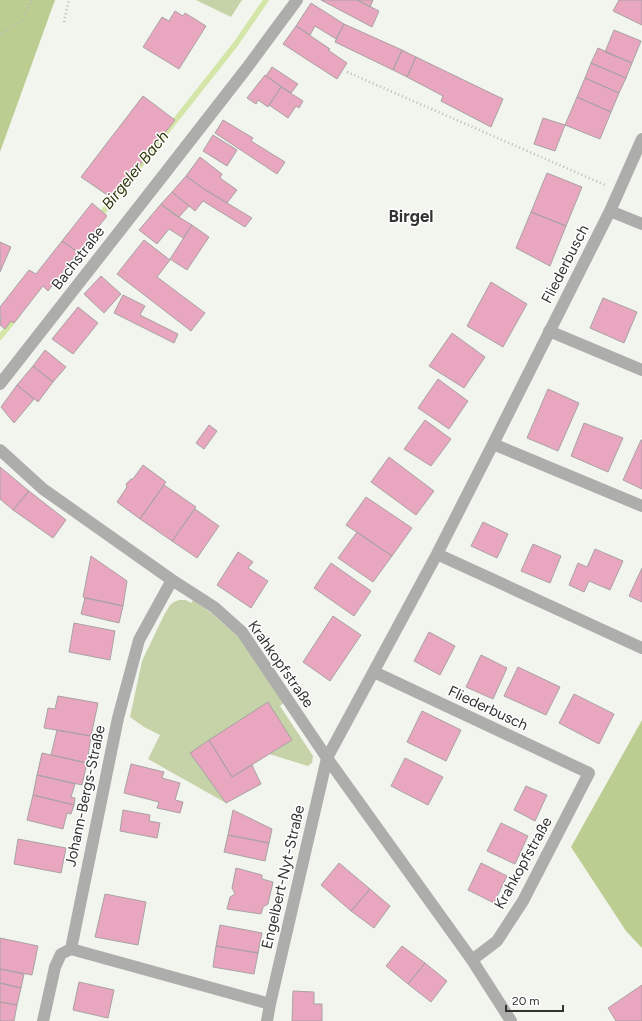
<svg xmlns="http://www.w3.org/2000/svg" width="642" height="1021" viewBox="0 0 642 1021" font-family="Figtree,sans-serif">
  <style>
    .green { fill: #c6d3a8 }
    .forest { fill: #bbcd90 }
    .lines { fill: none; stroke-linecap: round; stroke-linejoin: round }
    .stream { stroke: #d3e5a7; stroke-width: 5.5 }
    .building { fill: #e8a6bf; stroke: #a9a2a4 }
    .path { stroke: #b7b9b4; stroke-width: 2.5; stroke-dasharray: 1 3; stroke-linecap: butt }
    .minor { stroke: #adaeab; stroke-width: 12 }
    .labels { text-anchor: middle; dominant-baseline: central; stroke-width: 3; stroke-linejoin: round; paint-order: stroke }
    .street-label { font-size: 15px; fill: #333432; stroke: #fff }
    .water-label { font-size: 16px; font-style: italic; fill: #2f390b; stroke: #fff }
    .quarter-label { font-size: 17px; font-weight: bold; fill: #333432; stroke: #fff }
  </style>
  <rect width="100%" height="100%" fill="#f2f5ee"/>
  <path class="green" d="M196,0H242L231,17Z
    M179,600H186L191,603L193,600L210,612L240,638L286,701L280,706L313,756L312,763L308,766L269,754L191,753L226,803L148,759L160,735L144,727L130,717L142,661L164,615L170,605L174,602Z"/>
  <path class="forest" d="M0,0H55L0,152Z
    M642,720V948L626,931L571,847Z"/>
  <g class="lines">
    <path class="stream" d="M99,217L235,45L266,0
      M0,337L17,316"/>
  </g>
  <path class="building" d="M321,0H357L379,11L372,27Z
    M357,0H373L370,7Z
    M619,0H642V25L613,11Z
    M311,3L344,24L336,39L315,26L310,35L296,26Z
    M175,11L183,16L185,13L206,26L179,69L143,47L162,17L169,21Z
    M344,24L402,50L393,70L335,42Z
    M296,26L330,49L328,50L347,63L337,79L283,44Z
    M614,30L641,41L632,63L605,52Z
    M598,48L632,63L626,78L591,63Z
    M402,50L416,57L407,77L393,70Z
    M416,57L503,99L491,127L441,101L443,96L407,77Z
    M591,63L626,78L619,93L585,78Z
    M272,67L298,84L291,93L266,76Z
    M265,75L281,87L268,107L258,100L256,104L247,98Z
    M585,78L619,93L611,112L577,97Z
    M281,87L303,101L299,108L296,106L288,118L269,105Z
    M143,96L175,120L113,199L81,177Z
    M577,97L611,112L600,139L565,125Z
    M543,118L565,125L555,151L534,144Z
    M223,120L253,138L251,141L285,162L277,174L215,133Z
    M213,135L237,150L227,166L203,151Z
    M200,157L222,174L220,178L237,190L227,203L204,189L186,176Z
    M547,173L582,187L566,226L531,212Z
    M186,176L204,189L252,218L245,227L203,201L195,211L172,192Z
    M172,192L189,206L179,217L161,204Z
    M92,203L107,216L78,252L62,241Z
    M161,204L172,213L192,225L183,238L169,229L157,244L139,230Z
    M531,212L566,226L550,266L516,248Z
    M192,225L209,237L187,270L170,259Z
    M144,240L170,260L157,277L205,313L191,331L117,274Z
    M62,241L78,252L48,291L43,286L14,323L11,321L5,329L0,325L1,316L0,315V307L29,270L36,274Z
    M0,242L11,247L0,272Z
    M101,276L121,294L104,313L84,294Z
    M491,282L527,304L503,347L467,326Z
    M123,295L145,306L140,315L178,334L174,343L114,313Z
    M603,298L637,312L624,343L590,328Z
    M78,307L98,323L73,354L52,339Z
    M452,333L485,357L464,388L429,366Z
    M45,350L66,367L53,382L33,366Z
    M33,366L53,382L38,402L17,385Z
    M438,379L468,401L449,429L418,408Z
    M17,385L34,399L14,423L1,407Z
    M548,389L579,403L558,451L527,438Z
    M425,420L451,439L431,466L404,449Z
    M584,423L623,438L608,472L571,456Z
    M209,425L217,431L204,449L196,443Z
    M641,440H642V489L623,480Z
    M389,457L434,491L416,515L371,482Z
    M143,465L166,482L140,519L117,502L127,487L126,484L131,479H133Z
    M0,467L29,491L13,510L0,499Z
    M164,485L196,507L172,541L140,519Z
    M29,491L66,520L53,538L13,510Z
    M366,497L412,528L392,556L346,525Z
    M195,509L219,526L197,558L172,541Z
    M483,522L508,534L497,558L471,546Z
    M357,532L392,556L373,582L338,558Z
    M533,544L561,556L550,583L521,571Z
    M595,549L623,561L610,590L589,581L584,592L569,585L578,563L587,567Z
    M238,552L253,562L248,568L268,581L251,608L217,585Z
    M91,556L127,581L123,606L83,597Z
    M331,563L371,591L354,616L314,588Z
    M642,568V602L629,596Z
    M85,598L123,606L119,623L81,614Z
    M333,616L361,635L330,681L303,662Z
    M74,623L115,631L110,660L69,652Z
    M429,632L455,646L440,675L414,661Z
    M481,655L507,668L493,699L466,687Z
    M518,667L560,687L546,715L504,696Z
    M574,694L614,714L599,744L559,723Z
    M58,696L98,703L91,736L44,728L48,708L55,709Z
    M268,702L292,740L232,777L209,740Z
    M422,711L461,730L446,761L407,742Z
    M57,730L91,736L87,763L51,755Z
    M209,740L232,777L252,765L261,784L226,803L190,753Z
    M42,753L87,763L82,785L37,775Z
    M405,758L443,777L428,805L391,786Z
    M131,764L164,772L162,778L180,783L175,800L183,802L180,813L157,808L159,802L124,793Z
    M37,775L75,784L71,797L75,798L74,805L33,795Z
    M526,786L547,795L535,821L514,810Z
    M33,795L74,805L71,814L67,813L63,829L27,820Z
    M123,810L150,815L149,821L160,823L157,838L120,831Z
    M233,810L272,829L269,843L228,835Z
    M501,823L528,836L515,864L487,851Z
    M228,835L269,843L265,861L224,852Z
    M18,839L66,848L61,873L14,864Z
    M339,863L370,889L351,911L321,885Z
    M481,863L507,876L494,903L468,890Z
    M236,868L262,875V879L273,882L268,904L263,907L261,914L227,909L230,897L235,894L232,888Z
    M370,889L390,906L374,928L351,911Z
    M105,894L146,902L138,945L95,937Z
    M220,925L262,933L258,953L216,946Z
    M0,938L38,946L32,975L0,969Z
    M216,946L258,953L254,974L213,967Z
    M402,946L425,963L408,984L386,966Z
    M425,963L447,981L431,1002L408,984Z
    M0,969L24,974L21,988L0,983Z
    M79,982L114,990L108,1018L73,1010Z
    M0,983L21,988L17,1005L0,1002Z
    M642,985V1021H616L608,1008Z
    M293,991L314,992V1004H322V1021H292Z
    M0,1002L17,1005L14,1021H0Z"/>
  <g class="lines">
    <path class="path" d="M64,22L69,0
      M0,34L23,21L31,0
      M347,72L605,185"/>
    <path class="minor" d="M610,211L642,224
      M549,331L642,370
      M0,384L162,177L246,69L297,0
      M493,444L642,506
      M0,450L43,489L172,580L214,607L242,632L327,758L472,960L511,1021
      M437,554L642,648
      M374,672L589,773L523,901L497,941L472,960
      M71,949L270,1004L327,758L437,554L493,444L610,211L642,139
      M43,1021L55,967L61,954L71,949L118,718L139,640L172,580
      M267,1021L270,1004"/>
  </g>
  <g class="labels">
    <g class="street-label">
      <text transform="translate(78 258) rotate(-52)">Bachstraße</text>
      <text transform="translate(565 264) rotate(-63)">Fliederbusch</text>
      <text transform="translate(281 664) rotate(55)">Krahkopfstraße</text>
      <text transform="translate(488 708) rotate(25)">Fliederbusch</text>
      <text transform="translate(85 796) rotate(-78)">Johann-Bergs-Straße</text>
      <text transform="translate(523 863) rotate(-61)">Krahkopfstraße</text>
      <text transform="translate(283 877) rotate(-77)">Engelbert-Nyt-Straße</text>
    </g>
    <g class="water-label">
      <text transform="translate(135 170) rotate(-51)">Birgeler Bach</text>
    </g>
    <g class="quarter-label">
      <text x="411" y="216">Birgel</text>
    </g>
  </g>
  <path d="M506 1005v6h57v-6" fill="none" stroke="#333432" stroke-width="2"/>
  <text x="512" y="1005" font-size="12" fill="#333432" stroke="#ffffff" stroke-width="3" paint-order="stroke">20 m</text>
</svg>
